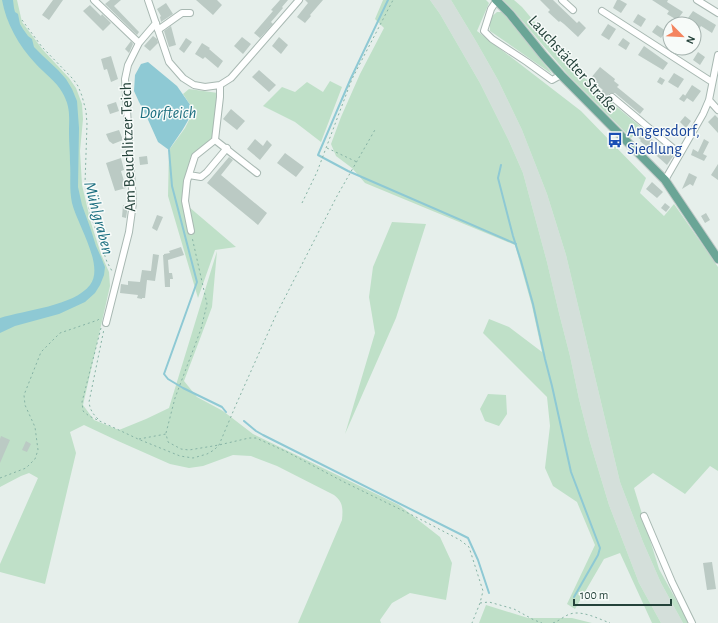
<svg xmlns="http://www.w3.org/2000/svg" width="718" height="623" viewBox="0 0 718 623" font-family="'Alegreya Sans',sans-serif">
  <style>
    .built { fill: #d4dfda }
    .green { fill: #bfe0c8 }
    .water { fill: #8ec9d4 }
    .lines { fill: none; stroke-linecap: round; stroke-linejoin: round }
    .stream { stroke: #8ec9d4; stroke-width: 2 }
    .building { fill: #bbcac4 }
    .minor-casing { stroke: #a8b8b2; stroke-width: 8 }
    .major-casing { stroke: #c2cac8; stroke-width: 10 }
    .path { stroke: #86b3a5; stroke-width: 1; stroke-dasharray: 2 3; stroke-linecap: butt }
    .minor { stroke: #fff; stroke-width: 6 }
    .major { stroke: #6aa596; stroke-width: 8 }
    .labels { text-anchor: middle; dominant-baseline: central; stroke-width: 3; stroke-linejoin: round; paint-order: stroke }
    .street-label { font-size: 16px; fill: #24423a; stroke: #f7fbf9 }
    .transit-label { font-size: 16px; fill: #164399; stroke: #f7fbf9; text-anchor: start }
    .water-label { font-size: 17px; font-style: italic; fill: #1c6f80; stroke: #f7fbf9 }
  </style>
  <rect width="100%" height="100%" fill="#e6efeb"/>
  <path class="built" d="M430,0H451L477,43L498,80L522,130L547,194L566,255L620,482L643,542L661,583L683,623H661L639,583L609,505L590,442L579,399L570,356L559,313L547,262L523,173L509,141L480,83L440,14Z"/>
  <path class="green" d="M0,0H17L22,22L43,50L69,78L76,88L82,104L83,119L80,151L82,185L91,223L101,254L109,272L110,286L83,405L94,420L119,430L146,419L169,408L217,251L212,307L184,381L197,397L223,411L253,434L399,505L440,537L452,563L446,600L410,593L392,603L380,620L381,623H298L342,520C343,508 343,502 334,495L277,466L251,456L233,455L203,466L189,468L170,464L118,441L84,425L70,432L76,453L45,584L0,572V564L38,478L29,473L21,476L0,487Z
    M383,0H430L440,14L480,83L509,141L523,173L547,262L559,313L570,356L579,399L590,442L609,505L639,583L661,623H652L620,553L604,559L575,609L567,604L595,545L577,502L553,486L545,468L550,426L547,397L483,333L489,319L509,327L542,352L532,306L515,245L365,183L352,168L336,156L331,144L341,117L360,74L384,28L375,19Z
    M451,0H486L489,3L477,31L581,111L646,178L640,193L664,216L674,204L718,267V471L710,466L685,494L653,473L634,488L659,569L689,623H683L661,583L643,542L620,482L566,255L547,194L522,130L498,80L477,43Z
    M503,0H514L522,7L566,59L600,93L641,127L631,138L568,75L514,11Z
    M497,12H502L547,67L552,74L490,31V18Z
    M330,81L342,87L321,142L295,122L263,106L282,87L295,92L307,82L323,92Z
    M189,89L218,93L213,137L193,154L182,201L236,247L215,250L198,298L168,196L169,150L185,128L190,118L193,109L183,94Z
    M392,222L426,224L396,318L345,434L375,333L369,297L373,267Z
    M488,394L506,395L507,414L499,426L485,421L480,409Z
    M486,605L528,618H572L592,623H479Z"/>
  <path class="water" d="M2,0H13L14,8L15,12L18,14L20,24L23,29L28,36L32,39L34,47L43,56L58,70L66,79L72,89L77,101L79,128L78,187L82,205L91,230L96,246L101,257L105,267L104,275L100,285L95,293L85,302L59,314L15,326L0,333V318C25,310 74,306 90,285C105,266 77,224 72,203C69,189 71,177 70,163C70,153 69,143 69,133C69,117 71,107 62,92C56,81 44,73 35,63C19,46 6,23 2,0Z
    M148,62L177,86L193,109C188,124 178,136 169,150L158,142L145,113L139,102L134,91L135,75L141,64Z"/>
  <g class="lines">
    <path class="stream" d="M388,0L351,78L318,155L348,171L516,244
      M169,150L172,186L197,282L164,374L168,379L183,388L222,407L226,412
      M501,165L498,178L513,236L521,261L533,304L545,359L552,386L571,472L600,548L598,555L574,597
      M244,421L256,431L263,435L468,538L478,560L489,593"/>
  </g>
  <path class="building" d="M53,0H63L49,20L42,15Z
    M110,0H121L114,6L139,32L137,35L105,4Z
    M196,0H217L222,5L213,15Z
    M280,0H288L282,7L283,8L271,22L273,24L260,38L254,33L273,11L271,10Z
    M305,0H323L310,15L311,16L305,23L297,17L308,3Z
    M540,0H553L577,23L579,21L586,28L578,37L564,24L560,21L559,22L548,12L550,10Z
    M617,0H620L627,4L621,13L613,8Z
    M652,0H668L667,2L683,12L677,20L667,14L669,11Z
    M166,3L173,14L161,22L160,17L161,16L157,9Z
    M90,5L101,16L102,14L111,23L103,31L83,11Z
    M693,11L716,25L712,33L701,26L694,36V22L688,18Z
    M638,14L646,19L641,27L633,22Z
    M608,24L616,29L609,40L601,35Z
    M657,25L666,31L661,38L652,32Z
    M171,26L176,45L169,47L164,31Z
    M153,36L157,39L158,43L150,51L144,46Z
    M242,37L251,44L243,54L234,46Z
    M279,37L288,45L281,54L272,46Z
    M186,38L192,42L184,53L179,49Z
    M623,38L630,43L626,50L618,45Z
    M131,41L133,44L129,53L125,49Z
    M202,43L210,48L209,49L223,61L218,68L205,57L203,59L195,54Z
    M644,46L668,63L663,70L638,55Z
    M698,52L705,57L700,65L693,60Z
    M111,56L118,79L111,82L107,69L104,70L101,59Z
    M600,67L615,79L614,81L619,85L617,87L644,109L640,114L615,93H612L609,94L608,96V99L600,92L603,90L590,79Z
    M259,70L276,85L269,92L252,77Z
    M674,73L684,79L678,88L668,82Z
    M660,77L665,80L662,85L657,82Z
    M692,85L701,91L693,102L687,98L684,102L679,99L683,94L687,97L685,96Z
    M116,102L119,111L110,114L107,105Z
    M231,109L245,121L237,130L223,119Z
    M715,115L718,118V133L708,122Z
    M685,116L691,121L686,128L680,122Z
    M119,130L123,140L113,144L109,141L106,134Z
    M639,130L645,135L646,134L663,149L665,147L674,155L667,165L640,141L641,140L635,135Z
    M255,139L263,146L267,140L272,145L260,160L247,149Z
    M704,139L709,142L703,154L707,156L704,161L691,155L693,149L698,152Z
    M285,153L304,167L296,177L277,163Z
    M147,156L148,164L140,165L139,157Z
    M229,157L233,160L221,175L267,213L258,225L207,183Z
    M121,158L124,170L121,171L126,188L115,191L106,163Z
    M718,164V180L711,175Z
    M689,173L697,177L693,186L690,184L682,189Z
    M652,182L663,192L657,198L646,189Z
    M665,203L670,207L666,212L661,208Z
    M123,205H128L126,218L122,217Z
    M706,213L710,220L705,223L701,216Z
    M157,215L163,217L157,231L152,228Z
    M181,247L184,255L168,260L169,273H172L173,279H170V287H165L163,255H164V254L170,253L169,251Z
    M153,254L159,255L155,281L147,280L145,298H142V299L137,298L138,295L120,293L121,284L128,285V281L140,282L142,270L151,271Z
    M1,436L10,440L0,463V439Z
    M26,441L31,444L27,452L22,450Z
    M712,562L716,589L707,590L703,563Z"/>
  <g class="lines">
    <defs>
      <path id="minor" d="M94,0L139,43
        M148,0L169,62L183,78L194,85L205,87L220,85L231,78L299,0
        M497,0L491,9L484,31L492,39L527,62L552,80L561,75
        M562,0L573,10
        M697,0L718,13
        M602,11L712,82
        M158,30L182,13H190
        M612,97L680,154
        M709,100L718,110
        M215,140L257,173
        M189,175L201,177L207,172L227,148
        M665,180L703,114L709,100L718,55
        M191,231L185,201L187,181L195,156L215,140L220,97V85
        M106,323L129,232L133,203L125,79L128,65L139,43L156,23
        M644,516L672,582L692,623"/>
      <path id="major" d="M496,0L510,14L543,55L561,75L665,180L675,195L718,259"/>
    </defs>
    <use href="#minor" class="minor-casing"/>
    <use href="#major" class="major-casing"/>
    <path class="path" d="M22,20L42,47L73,79L78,86L82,96L86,111L87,124L85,184L90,213L107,262L112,271
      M327,148L357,162
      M302,203L317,172L352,79L393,0
      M101,328L82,402L83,411L89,416L138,439L180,456L193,458L207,454L214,450L219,445L235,407L276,315L337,196L376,128
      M98,419C93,414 90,410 89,402L104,329
      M166,433L175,398L201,329L207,304L192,237
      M139,439L166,434L168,442L181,449L189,450L219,445L249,438H256L287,452L344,482L416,517L460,540L469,547L483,591L480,603L472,623
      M0,478L26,468L35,459L38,450L35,427L25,405L24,395L41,352L60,333L98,320L101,317
      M480,603L489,602L514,609L534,620L542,623
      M553,623C559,621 564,616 570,614C582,610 599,619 610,623"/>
    <use href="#minor" class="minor"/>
    <use href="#major" class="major"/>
  </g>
  <defs>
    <symbol id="bus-bare" viewBox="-9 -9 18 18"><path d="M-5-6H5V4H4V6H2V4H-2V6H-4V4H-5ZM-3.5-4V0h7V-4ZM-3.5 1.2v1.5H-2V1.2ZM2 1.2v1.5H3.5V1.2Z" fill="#1a4fb4" stroke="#f7fbf9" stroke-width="2.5" paint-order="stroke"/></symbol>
  </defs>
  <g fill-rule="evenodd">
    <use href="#bus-bare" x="604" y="129" width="22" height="22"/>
  </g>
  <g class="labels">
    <g class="street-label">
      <text transform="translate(573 64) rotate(48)">Lauchstädter Straße</text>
      <text transform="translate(128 147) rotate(-92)">Am Beuchlitzer Teich</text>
    </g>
    <g class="transit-label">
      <text x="627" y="131">Angersdorf,<tspan x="627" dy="18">Siedlung</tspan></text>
    </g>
    <g class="water-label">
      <text x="168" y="112">Dorfteich</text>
      <text transform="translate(99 218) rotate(75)">Mühlgraben</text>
    </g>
  </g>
  <g transform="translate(682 36) rotate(114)"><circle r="19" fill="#f7fbf9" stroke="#a3b1ad"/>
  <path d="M0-3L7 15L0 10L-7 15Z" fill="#f4845f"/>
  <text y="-6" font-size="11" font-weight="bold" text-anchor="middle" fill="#24423a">N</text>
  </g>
  <path d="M574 599v6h97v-6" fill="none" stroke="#24423a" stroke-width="2"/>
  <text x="580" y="599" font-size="12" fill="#24423a" stroke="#f7fbf9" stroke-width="3" paint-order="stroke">100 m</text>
</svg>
